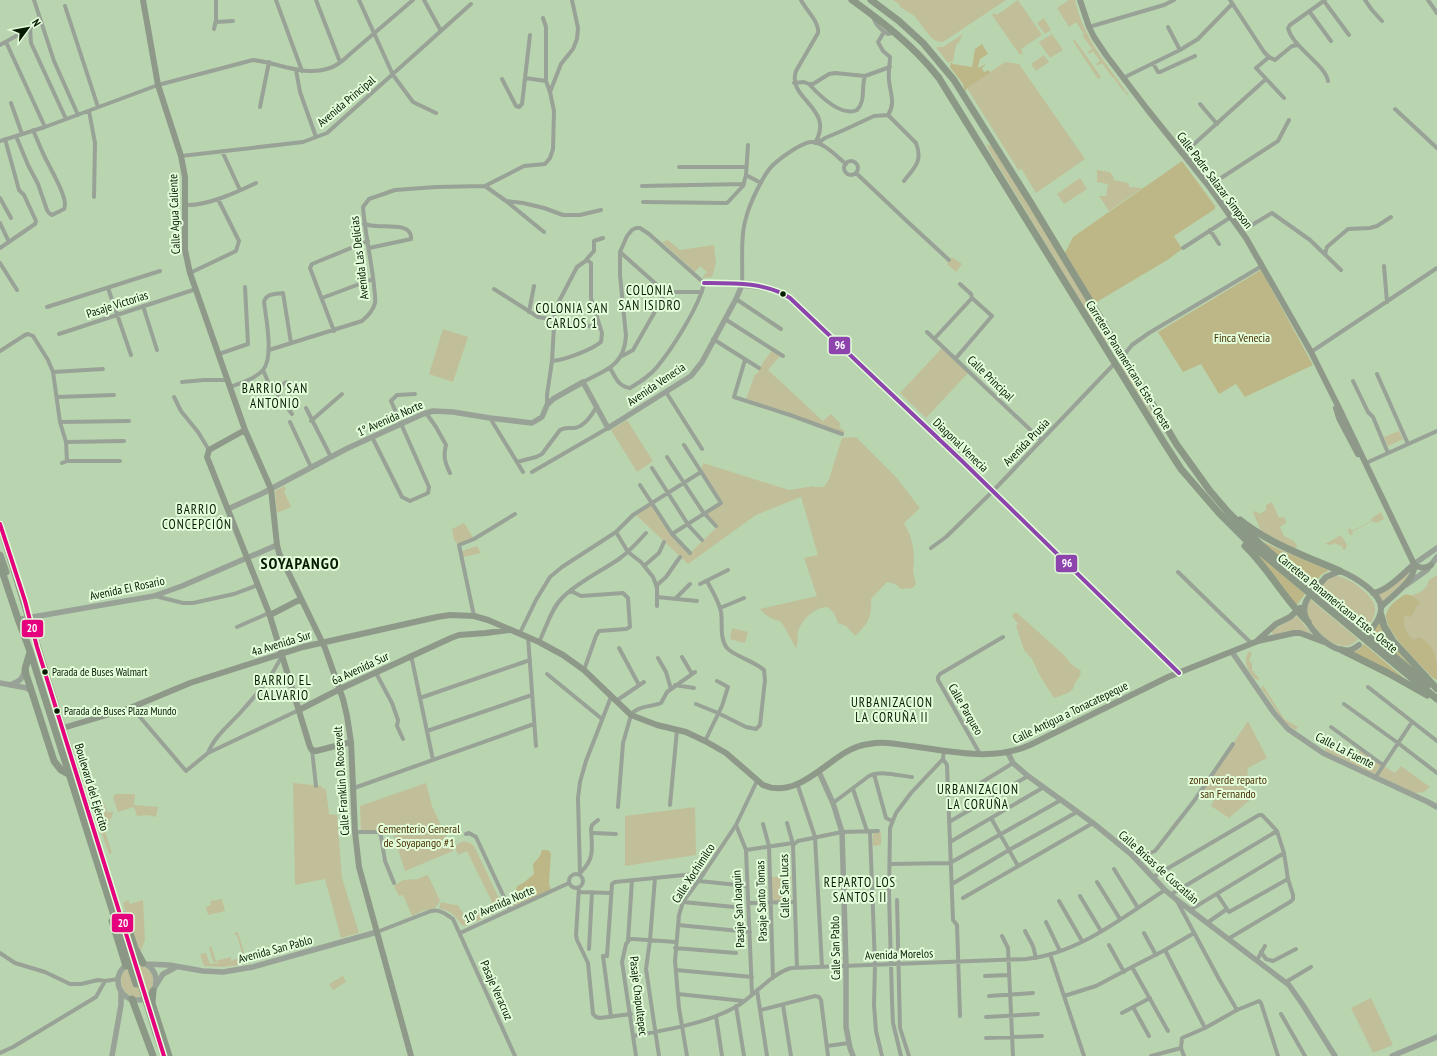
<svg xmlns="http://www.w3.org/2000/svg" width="1437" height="1056" viewBox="0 0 1437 1056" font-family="'PT Sans Narrow',sans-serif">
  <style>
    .green { fill: #c0bf99 }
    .forest { fill: #bdb788 }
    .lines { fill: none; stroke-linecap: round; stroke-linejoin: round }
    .minor { stroke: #99a296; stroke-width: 4 }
    .tertiary { stroke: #99a296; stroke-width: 5.5 }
    .secondary { stroke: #8e998a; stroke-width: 6 }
    .primary { stroke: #8e9b89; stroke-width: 7 }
    .trunk { stroke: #8b9886; stroke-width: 7 }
    .trunk-bridge { stroke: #8b9886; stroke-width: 7 }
    .bus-1-casing { stroke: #e4fedb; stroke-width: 7 }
    .bus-2-casing { stroke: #e4fedb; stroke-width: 7 }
    .bus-1 { stroke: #e5007d; stroke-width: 4 }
    .bus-2 { stroke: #8e44ad; stroke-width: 4 }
    .bus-dot { fill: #071a02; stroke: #e4fedb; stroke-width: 1.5 }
    .labels { text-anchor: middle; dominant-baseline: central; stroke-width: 4; stroke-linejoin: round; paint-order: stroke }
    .bus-label { font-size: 11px; fill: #071a02; stroke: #e4fedb; text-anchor: start }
    .street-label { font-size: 12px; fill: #071a02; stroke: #e4fedb }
    .park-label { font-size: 12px; fill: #493104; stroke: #e4fedb }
    .neighbourhood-label { font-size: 13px; letter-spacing: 1px; fill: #071a02; stroke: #e4fedb }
    .district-label { font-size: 16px; font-weight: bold; letter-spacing: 1px; fill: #071a02; stroke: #e4fedb }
    .line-badge { stroke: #e4fedb; stroke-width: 1.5 }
    .badge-label { font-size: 11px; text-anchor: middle; font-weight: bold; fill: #fff }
  </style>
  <rect width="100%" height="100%" fill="#b9d5af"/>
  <path class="green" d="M893,0H1006L943,42C929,43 923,23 913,15C909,12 904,10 900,7V5Z
    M1018,0L1042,35L1021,49L1023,53L1020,55L992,15L994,13L997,15Z
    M1069,0H1075C1083,38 1106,63 1128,94L1127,96L1124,90L1123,91L1113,77H1112L1102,63L1097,66L1096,64L1100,61L1093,51L1089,54L1088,52L1092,49L1082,35L1084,34L1076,22L1069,27L1057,8Z
    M1044,18L1051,30L1045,34L1037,23Z
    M963,34L959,42L956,45L953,62L951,61L948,63L936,47H943Z
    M1052,34L1063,50L1050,58L1039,42Z
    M1075,40L1101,77L1098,79L1073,41Z
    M1044,55L1049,62L1036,71L1031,64Z
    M1005,62L1019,64L1085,159L1036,193L1021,168L1019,171L967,88Z
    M987,144L990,145L994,150L1121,354H1117L1110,344L1105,341L990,152Z
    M1097,170L1110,172L1114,178L1113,180L1129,183V187L1142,188L1109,211L1099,196H1106L1108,184L1097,182Z
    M1080,178L1087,189L1064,204L1057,194Z
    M668,240L680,250L714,245L716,263L712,277L702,278L707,272L700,266L695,272L662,242Z
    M952,257L962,264L956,272L947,264Z
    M443,329L468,337L453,382L429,374Z
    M942,348L969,372L926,418L900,393Z
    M771,351L780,356L768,370L823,421L831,414L841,424L839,427L845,431L843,434L746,399L755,374H757L761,366Z
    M1120,364L1131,377L1163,433L1120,365Z
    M627,420L653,461L637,472L611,430Z
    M1399,431L1403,439L1388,446L1384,437Z
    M856,437L896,477L920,508L904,523L910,535L913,547L914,562L913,571L916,584L913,588L901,589L895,584L887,582L871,599C872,617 868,624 855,636L846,626L838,623L834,613L828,607C815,607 801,620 798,632C797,638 799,642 796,648C790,639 787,629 780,621C772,620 765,615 760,609L817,596L804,558L818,555L801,497L756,515L688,564L635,514L652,504L671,533L690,553L717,527L705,513L721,503L701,472L703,463L789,490L814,486L813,487H824L829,479L842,438Z
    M284,486L286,489L284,492L291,507L277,513L275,491Z
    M1272,502L1279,518L1284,517L1286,521V523L1280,527L1284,536L1294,541L1297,546L1296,549L1262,534L1253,512L1256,511L1259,514L1266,510V505Z
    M1381,512L1384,519L1376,523L1372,521L1352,532L1353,534L1352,535L1349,534L1348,530L1350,528L1352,531L1371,521L1372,518Z
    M464,523L474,539L458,545L454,540L452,529Z
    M1341,535L1347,545L1345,550L1342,549L1343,547L1334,543L1332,545L1325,544Z
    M477,546L481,553L463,557L462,551Z
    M1409,572L1408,578L1382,602L1377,595L1382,593Z
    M1437,575V677L1402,639L1396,606C1400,603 1405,597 1410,596C1419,593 1426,591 1429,580Z
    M1335,576C1348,576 1374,595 1375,608C1376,616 1371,622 1367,628L1319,588L1326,580Z
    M1310,599L1358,639C1343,658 1315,633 1308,618C1306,612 1307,604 1310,599Z
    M1014,613H1017L1064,655L1071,664L1081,671L1080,676L1075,683L1073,689L1068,693L1054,698L1040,676L1032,659L1024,650L1016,626L1018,624L1012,616Z
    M1297,616L1313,636C1298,631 1290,628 1275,635L1272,633V631Z
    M732,628L748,632L745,643L730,639Z
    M1249,651L1252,653L1249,661L1252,663V670L1259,678V680L1255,679C1248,670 1242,661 1249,651Z
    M1263,685L1284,719L1298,727L1296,730C1279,723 1273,700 1261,689Z
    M1248,721L1267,758L1248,768L1246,793L1251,799L1229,818L1211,806L1214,800L1201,791Z
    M1326,740L1355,758L1361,749L1382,764L1375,774L1370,773L1325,751Z
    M1384,766L1395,773L1401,766L1430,787L1424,792L1414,793L1378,775Z
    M89,775L90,780H92L95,789L92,792L91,790L87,792L83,778Z
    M293,783L322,786V788L326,789L329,814L337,815L342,878L359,933L341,938L325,879L295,885Z
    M426,783L432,806L453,851L405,871L392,831L381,830H361L360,806Z
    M115,794H135L134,805L158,807L156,817L148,815L137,816L134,807L118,812L113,798Z
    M94,798L112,853L109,854L90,799Z
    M99,798H101L108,813L113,811L112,817L108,822L109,825L106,826L103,822L96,801Z
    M695,807L696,855L625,866V816Z
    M873,833H881V845L873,846Z
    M464,841L470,843L474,846L503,907L498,912L466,926L462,925C454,914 452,912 439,908L441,902L454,905H458L464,915L468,916L493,904L467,851L458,855L455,847H456V845Z
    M428,875L440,901L435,908L423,911L412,916L403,895L399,896L394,886L403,880L418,879L424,876Z
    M791,876V901H771L770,877Z
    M222,899L225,911L208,915L206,907L211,905L210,901Z
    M128,900L130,904L143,900L145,940L141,951L135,940L123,903Z
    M238,932L247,963L246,964L223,967L204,966L200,954L206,953L210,964L219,963L218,962H213L209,948L211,946L216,961L231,957V961L238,958L239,960L243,959L240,954L242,953L237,935H235L234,933Z
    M121 981a16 16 0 1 1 32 0a16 16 0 1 1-32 0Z
    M343,976L346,982L333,990L329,984Z
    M1371,998L1393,1045L1373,1053L1351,1008Z"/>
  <path class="forest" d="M982,44L988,54L980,59L978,66L979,68L985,64V65L982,68L984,72L989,70L990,73L967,88L965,92L963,84L950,67L951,62L953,64L972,67L975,49Z
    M1182,161L1215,206V209L1174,236L1182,249L1169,259L1095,303L1065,253L1073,237Z
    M1261,270L1313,365L1245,397L1236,384L1219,394L1201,364L1183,372L1158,332Z
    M1254,537L1278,549L1329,570L1321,575L1313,584Z
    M1253,550L1305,594L1296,606Z
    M1404,595C1412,593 1416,599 1422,605L1418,604L1411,617L1404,616C1403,626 1406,633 1413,640L1419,637C1437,648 1437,658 1437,680L1433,678C1422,666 1385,632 1386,616C1387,607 1396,600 1404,595Z
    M1380,621C1387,644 1406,660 1422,677L1371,635Z
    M1364,644L1411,684L1352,652L1360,649Z
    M542,850H548L551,853L549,883L551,890L513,906L517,886L523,883L534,874L533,864L540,856Z"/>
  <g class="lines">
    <path class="minor" d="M34,0L54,61L78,115
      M276,0L302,71
      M316,0L340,62
      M359,0L393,75L413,102L436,113
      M424,0L441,31
      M801,0C806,10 820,23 818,33L796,71C786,99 836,108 815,143
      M1230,0L1264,52L1269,57L1275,60L1292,46L1298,45
      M1325,0L1290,25L1288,28C1293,48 1325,64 1328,81
      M1365,0L1372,10L1382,21
      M1428,0L1437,13
      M1324,1L1349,35
      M65,6L98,107
      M1309,11L1331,41
      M873,17C876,25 880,30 888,34L894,32
      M543,18L546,27V81L550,92
      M216,22L233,21
      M1089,27L1164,5L1174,0
      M1168,27L1180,50
      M30,28L31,43L66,119
      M214,29L216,20V0
      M884,32L878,42L883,51L890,57C890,64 888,73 889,80C890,93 896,103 888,115
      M6,42L45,127
      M0,45L41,22
      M1269,57L1256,68L1284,98
      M1153,63L1158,72H1160L1195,56
      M296,70L300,92L316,137
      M525,78L546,81
      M1123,78L1180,50L1198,39L1232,4
      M502,79L516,106L519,107L522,104L530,35
      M794,83L804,82L809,84H813L829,74L835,73L865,76L890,67
      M809,84C819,95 841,117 857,110C866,101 861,87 865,76
      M11,103L22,134
      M1200,104L1217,124
      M260,107L269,62
      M1395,109L1437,148
      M89,111L95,143L94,197
      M16,136L28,165L38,184L47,210L49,213L52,215L64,209C70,199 46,162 42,151C39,144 36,137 33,130
      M817,140L821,141L825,138L844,130L874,116L888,115L916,143C923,161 915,167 904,181
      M0,141L45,127L158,85L253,60C278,63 303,76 327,69C335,67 344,60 350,54L413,0
      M222,151L240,190
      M1183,154L1266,79
      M181,156L303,142L327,133L471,4
      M844 168a7 7 0 1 1 14 0a7 7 0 1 1-14 0Z
      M679,167H746
      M856,173L910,224L949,260
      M746,175L761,183
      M485,186L506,201L544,232
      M642,186L744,184
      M1211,188L1218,180L1278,141L1289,120
      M0,198L11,218
      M506,201L523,203L544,208L563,215H580L601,210
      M643,202L727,203L743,186L746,175L748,145
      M186,205C207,206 237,192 256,183
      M1235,222L1244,216L1252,225L1272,213L1310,240L1341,270
      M0,223L9,242
      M364,224C368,225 373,226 377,226C387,227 413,223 411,239L369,248
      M1210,230L1219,244
      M0,248L35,224L36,221L24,195L19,190L5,139
      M1183,248L1231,217
      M620,252L665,292H702
      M1325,254L1327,247L1348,229L1370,228L1377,226L1391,217
      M586,260L594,251V241L603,238
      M0,263L17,290
      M1384,266L1387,302
      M190,273L236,251L239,241L218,199
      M704,283L742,285C743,264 740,237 746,218C749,205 763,175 772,166C779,159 788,153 796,148C802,145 807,141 813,142C826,144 836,156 846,164
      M108,288L131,355
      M494,289L538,317L600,328
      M322,298L373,279
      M736,299L781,329
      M143,306L157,350
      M47,307L160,271
      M529,312L534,286
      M725,319L783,356
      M334,331L310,268L312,264L368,241
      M927,332L1041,440
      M59,334L196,289
      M935,338L972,298
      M713,339L759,368
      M269,350L362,321C368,316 373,311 375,303C376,298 374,290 374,285C371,259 365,233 363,207L369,199L395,190L436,187L485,186L524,166L545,164L550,158L553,149L554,111L550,92L561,64L573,49L577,39L578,28L572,0
      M0,351L25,335L28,334L33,336L48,360L53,372L60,422L66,442L67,461L62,463
      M1311,352L1437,268
      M219,354L248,344L245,287
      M622,356L633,350L653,315L665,292
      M1123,356L1132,345L1149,333L1262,266
      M956,358L992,316L972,298L971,294L960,284
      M745,360L734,397L790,415L842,434
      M610,368C616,378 618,386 630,388C640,382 650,376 657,367C672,349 700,305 704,283
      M263,370L272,391H275L286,382
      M53,372L103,369
      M1377,374L1408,444
      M1353,381L1368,412L1373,417L1388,453
      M182,382L204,380H228
      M583,382C606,370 624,366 626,336L620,275V252L627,236L632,230L636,228H640L649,234L704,283
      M230,387C241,383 255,379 263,370C274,357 266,318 264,302C266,293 276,294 283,293L291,343
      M275,391L292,414
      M666,392L702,449
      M57,397L114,395
      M174,397L181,411L198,432L209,450
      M547,405V395L552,361L555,309L577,267L587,260L591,263V298L602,333L601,342C591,350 565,360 552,361
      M306,408L331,457
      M426,413L436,427L446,445C443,456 445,463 450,473
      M490,418L523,472
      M311,421L342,394
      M60,422L129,421
      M290,422L311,467
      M372,437L402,497L410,501L428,493L429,487L391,401L397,395L415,394
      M66,442L124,441
      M667,457L703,512L716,526
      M67,461H120
      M517,462L536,457L542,454L560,430C565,427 568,428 573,428C584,428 592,415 597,406
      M1366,463L1437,431
      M652,468L689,526L702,540
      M532,472L608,428
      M640,485L672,534L690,553
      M616,532L628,552L641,562L653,577L657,587V606
      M672,534L721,503L684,445
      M931,548L946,537L993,491L1115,363
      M644,566L659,553L664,542
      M1178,572L1251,643
      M700,584L728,570
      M656,586L666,577L680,557
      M571,591L581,596L623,593L628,598L630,627L626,629L599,631L596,636L584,670
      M155,596L183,603H193L234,594L258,585
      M657,597L697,601
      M675,599L690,584
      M720,608L744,598
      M474,616L459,545L474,539L515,514
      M237,627L269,613
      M520,633L536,600L550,577L562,567L616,532L633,515L701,472
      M528,637L536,746
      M539,642C546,628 551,609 562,598C578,582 600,572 619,559C629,552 637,543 646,533
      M619,648L639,685
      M411,655L433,760
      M682,657L692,674
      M658,658L666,672L671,689
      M376,673L392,703L398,720L397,726L403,739
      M547,674L602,719
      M675,685L694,688
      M1368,687L1437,741
      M420,698L530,660
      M616,701L644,682
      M696,704L718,713L746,727L756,729L760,725L765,680L764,670C754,661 734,656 727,648C719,638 723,623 721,612C719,601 712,591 707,581
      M1344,704L1398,743L1437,773
      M130,708L134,710L186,771L208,753L299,710
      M1331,727L1383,765
      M427,731L532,695
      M705,741L722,706L728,687L717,681
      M312,750L316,786
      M208,753C214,737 229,725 241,712C256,695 273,676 282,655
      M980,754L938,680V677L940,674L1003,637
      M943,759L947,765L953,920L957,925L960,1016
      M874,774L886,818L892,821
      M1375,778L1412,722
      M797,783L815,837L822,967
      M974,787L1013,763
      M354,788L534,724
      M853,789L867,831
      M833,803L869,776C882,770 899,776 912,777
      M670,805L677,730
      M618,807L623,743L631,715C636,706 651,707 661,703L667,692L695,672
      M991,818L1018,866
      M949,822L1028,776
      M787,823L793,844
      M763,824L769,846L773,978
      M736,825L746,850L752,994
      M355,832H379L381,836L385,861L394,883
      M870,832L875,965L874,1005L876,1031L882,1056
      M594,833L616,834
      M466,834L469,833L476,837L510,910
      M950,842L1044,787
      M746,850L793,843
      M1131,854L1150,853L1155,851L1194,801L1233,744
      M890,864L950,863L1061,800
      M1114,869L1138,908
      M581,872C595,858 592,848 591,829L592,825L598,820
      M569 881a7 7 0 1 1 14 0a7 7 0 1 1-14 0Z
      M580,875L578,798L580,782L586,761L611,697
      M1153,877L1259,815H1262L1277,831L1284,853L1288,879L1293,895V899L1290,902L1228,939
      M655,878L650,940L646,969L659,1056
      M699,881L747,886
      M1097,882L1120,919
      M952,884L1009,850L1077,812
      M579,887L576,935L577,940L588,963L593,1014L596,1017L600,1018L631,1014
      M579,892L610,893
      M1217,894L1229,912L1288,879
      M1170,895L1277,831
      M1080,896L1101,931
      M963,898L1093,823
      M897,900L900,1028L909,1056
      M1059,901L1082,941
      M1177,901L1219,979L1237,1010
      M683,902L734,907
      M748,903L794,902
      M1190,910L1284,853
      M1046,922L1060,951
      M1207,923L1227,909
      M678,925L750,932
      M1025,931L1033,946L1036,958
      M377,932L431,911C440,909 446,914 453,919L515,1056
      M460,933L569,883
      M1144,933L1156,955
      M1002,936L1008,948L1013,1056
      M628,941L632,880
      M1109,945L1124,972
      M675,948L736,953
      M589,949L592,892
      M1165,950L1194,933
      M1261,952L1266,959L1273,961L1296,949
      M0,953L15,963L45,972L70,984H81L98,980L105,981L118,979
      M1050,954L1084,1056
      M1257,960L1265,946
      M797,968L793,845L798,841L842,832L878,831
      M676,970L752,977
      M985,976L1009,975
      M1286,982L1311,967
      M757,990L767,1056
      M678,994L744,1001
      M989,996L1033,993
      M1064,996L1096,986L1132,967
      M783,1005L791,1056
      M736,1006L744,1056
      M1133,1007L1149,1036
      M761,1010L815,996L819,997L821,1000L828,1056
      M1122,1013L1150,998
      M1281,1014L1305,1056
      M716,1016L722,1056
      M611,1017L603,956H607L612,884L615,882L704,873
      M986,1017L1038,1014
      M1168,1031L1132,967L1165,950L1205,1028
      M634,1036C670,1029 707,1024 739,1005C756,994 771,974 791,968L1026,959C1078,954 1123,917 1165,890
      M986,1038L1042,1036
      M827,1046L849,1043
      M0,1053L13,1047L96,997L105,981
      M636,1056L622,962L626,944L630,939H633L676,942
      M687,1056L679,1008L675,961L679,915L683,902L704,873L736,825L757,781
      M901,1056L893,1023L892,1001L889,894L890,828L896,813L911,793L943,759L944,750
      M1151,1056L1181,1048
      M1184,1056L1181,1048L1182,1038L1205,1028L1237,1010L1259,1001L1261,1003L1278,1056"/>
    <path class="tertiary" d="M228,509L261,494L348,448L423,414L433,411L453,412L490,418L532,423L542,417L547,405L553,399L583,382L608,428L691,376L702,362L736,299L742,285C759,287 775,288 790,298L962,461L1179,673
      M1414,564L1437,548
      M1406,585L1427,570L1437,557
      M21,619L154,596L182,586L277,545
      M1232,652L1274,713L1288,729L1323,753L1428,802L1437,807
      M0,683L27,688L31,691
      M10,685C20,681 23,679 25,669
      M1008,753L1013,763L1028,776L1093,823L1131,854L1165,890L1177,900L1289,985L1303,1005L1335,1056
      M819,772L833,803L842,832L846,966V1027L850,1048L853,1056
      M118 981a19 19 0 1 1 38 0a19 19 0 1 1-38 0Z
      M146,964L169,965L203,971L223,972L253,967L377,932
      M156,985L163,974L176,967
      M112,1056L121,1005V991
      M1392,1056L1437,1037"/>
    <path class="secondary" d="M143,0L158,85L181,156L185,177V250L190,273L245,430L271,489L277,545L279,553L325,648L343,699L347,716L351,742L355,832L359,867L411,1056
      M1080,0L1089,27L1094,37L1106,55L1147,109L1208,185L1246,238L1262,266L1311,352L1339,408L1414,564C1417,580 1391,596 1381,607
      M1336,408L1339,418L1358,454
      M245,430L209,450L207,457L269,613L310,747L312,750L316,751L351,742
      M1414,564C1419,569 1426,568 1431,565
      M1318,586L1326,577L1340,571C1353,576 1382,593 1381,609C1381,617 1376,623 1372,629
      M1373,593C1387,591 1404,573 1414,564
      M1308,598C1294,617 1324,647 1342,650C1349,652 1354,649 1359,645
      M270,615L301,599
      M1258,640L1276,624L1290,617L1300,608
      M299,710L340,689L451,638L459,635L486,633L509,630
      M63,728L130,708L190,683L303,647L437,617L450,615L474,616L488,620L539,642L563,655L584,670L631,715L657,725L686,732L705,741L726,753L763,785C794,799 822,766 846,752C853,748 861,745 869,744C883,741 897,744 911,746C951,751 992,762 1030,745L1168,677L1258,641L1294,633H1300L1324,642"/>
    <path class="primary" d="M0,555L6,572"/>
    <path class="trunk" d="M852,0C884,23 914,46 939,78L1163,441L1181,469L1219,513L1247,541L1437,699
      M871,0L899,21L923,43L954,80L1031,203L1177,445L1210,491L1228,512L1261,545L1428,685
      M1240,520C1270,544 1305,556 1340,571
      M0,524L122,923
      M1245,546C1269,569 1284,599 1308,622
      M0,565L18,619L30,651L117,925
      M1381,615L1384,626L1393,641L1437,689
      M1342,650L1388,673L1427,695
      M30,652L25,669L26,674L54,761L61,770L70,775
      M124,915L135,948L143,963
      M112,921L126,966
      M153,991L152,1003L169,1056
      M132,999L153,1056
      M156,1033L164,1056"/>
    <path class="trunk-bridge" d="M122,923L156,1033
      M117,925L136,984"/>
    <defs>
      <path id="bus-1" d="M0,524L25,601L37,647L164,1056"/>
      <path id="bus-2" d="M704,283C732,283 766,282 790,298L962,461L1179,673"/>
    </defs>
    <use href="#bus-1" class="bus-1-casing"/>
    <use href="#bus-2" class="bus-2-casing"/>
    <use href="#bus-1" class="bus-1"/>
    <use href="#bus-2" class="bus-2"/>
  </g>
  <g class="bus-dot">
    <circle cx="783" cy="294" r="3.5"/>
    <circle cx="45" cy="672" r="3.5"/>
    <circle cx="57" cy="711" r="3.5"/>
  </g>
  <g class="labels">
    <g class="bus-label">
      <text x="52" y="672">Parada de Buses Walmart</text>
      <text x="64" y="711">Parada de Buses Plaza Mundo</text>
    </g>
    <g class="street-label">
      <text transform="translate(346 101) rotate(-40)">Avenida Principal</text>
      <text transform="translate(1215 180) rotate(53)">Calle Padre Salazar Simpson</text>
      <text transform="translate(174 214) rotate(-92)">Calle Agua Caliente</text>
      <text transform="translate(359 258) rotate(-97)">Avenida Las Delicias</text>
      <text transform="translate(117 304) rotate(-18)">Pasaje Victorias</text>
      <text transform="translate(1129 365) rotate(58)">Carretera Panamericana Este - Oeste</text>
      <text transform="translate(991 378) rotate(44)">Calle Principal</text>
      <text transform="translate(656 384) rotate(-34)">Avenida Venecia</text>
      <text transform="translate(390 418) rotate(-24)">1° Avenida Norte</text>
      <text transform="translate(1026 442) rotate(-46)">Avenida Prusia</text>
      <text transform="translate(961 445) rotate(44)">Diagonal Venecia</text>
      <text transform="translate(127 588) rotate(-12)">Avenida El Rosario</text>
      <text transform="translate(1338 603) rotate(39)">Carretera Panamericana Este - Oeste</text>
      <text transform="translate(281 643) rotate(-17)">4a Avenida Sur</text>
      <text transform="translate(360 668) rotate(-25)">6a Avenida Sur</text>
      <text transform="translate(966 709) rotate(60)">Calle Parqueo</text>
      <text transform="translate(1070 712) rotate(-26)">Calle Antigua a Tonacatepeque</text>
      <text transform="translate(1345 750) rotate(27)">Calle La Fuente</text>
      <text transform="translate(341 781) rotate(-94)">Calle Franklin D. Roosevelt</text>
      <text transform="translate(92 787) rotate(73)">Boulevard del Ejército</text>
      <text transform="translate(1159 867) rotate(42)">Calle Brisas de Cuscatlán</text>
      <text transform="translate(693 873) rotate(-57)">Calle Xochimilco</text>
      <text transform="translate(784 886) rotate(-91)">Calle San Lucas</text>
      <text transform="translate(761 901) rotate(-92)">Pasaje Santo Tomas</text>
      <text transform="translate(499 904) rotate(-24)">10° Avenida Norte</text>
      <text transform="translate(738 909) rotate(-93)">Pasaje San Joaquin</text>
      <text transform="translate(835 948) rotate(-91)">Calle San Pablo</text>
      <text transform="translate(275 949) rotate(-15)">Avenida San Pablo</text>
      <text transform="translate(899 954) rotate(-2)">Avenida Morelos</text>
      <text transform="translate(497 990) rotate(66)">Pasaje Veracruz</text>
      <text transform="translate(639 996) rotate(83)">Pasaje Chapultepec</text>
    </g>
    <g class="park-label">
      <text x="1242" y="337">Finca Venecia</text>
      <text x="1228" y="779">zona verde reparto<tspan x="1228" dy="14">san Fernando</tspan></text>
      <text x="419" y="828">Cementerio General<tspan x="419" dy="14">de Soyapango #1</tspan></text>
    </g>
    <g class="neighbourhood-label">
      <text x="650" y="290">COLONIA<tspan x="650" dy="15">SAN ISIDRO</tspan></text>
      <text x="572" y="308">COLONIA SAN<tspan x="572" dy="15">CARLOS 1</tspan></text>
      <text x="275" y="388">BARRIO SAN<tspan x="275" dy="15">ANTONIO</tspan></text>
      <text x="197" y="509">BARRIO<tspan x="197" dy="15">CONCEPCIÓN</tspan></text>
      <text x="283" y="680">BARRIO EL<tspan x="283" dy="15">CALVARIO</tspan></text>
      <text x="892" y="702">URBANIZACION<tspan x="892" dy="15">LA CORUÑA II</tspan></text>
      <text x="978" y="789">URBANIZACION<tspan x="978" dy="15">LA CORUÑA</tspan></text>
      <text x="860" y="882">REPARTO LOS<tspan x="860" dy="15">SANTOS II</tspan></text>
    </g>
    <g class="district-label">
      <text x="300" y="563">SOYAPANGO</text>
    </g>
  </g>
  <g class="line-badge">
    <rect x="828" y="336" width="23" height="19" rx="4" fill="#8e44ad"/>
    <rect x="1055" y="554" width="23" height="19" rx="4" fill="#8e44ad"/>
    <rect x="21" y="619" width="23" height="19" rx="4" fill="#e5007d"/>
    <rect x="111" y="913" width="23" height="20" rx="4" fill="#e5007d"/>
  </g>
  <g class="badge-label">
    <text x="840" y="349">96</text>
    <text x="1067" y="567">96</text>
    <text x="32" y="632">20</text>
    <text x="123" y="927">20</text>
  </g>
  <g transform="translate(28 28) rotate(58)" stroke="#e4fedb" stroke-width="3" paint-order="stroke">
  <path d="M0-3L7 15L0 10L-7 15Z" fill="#071a02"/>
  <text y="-6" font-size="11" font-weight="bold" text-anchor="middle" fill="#071a02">N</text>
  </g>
</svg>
